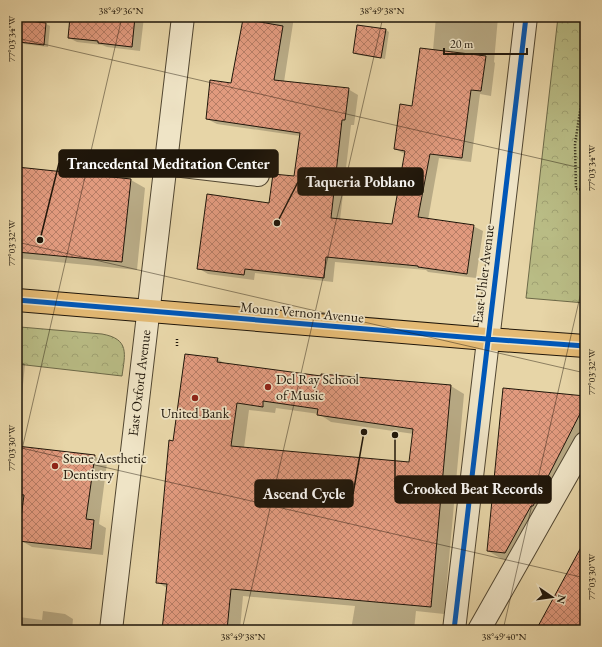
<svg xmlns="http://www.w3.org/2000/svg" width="602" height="647" viewBox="0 0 602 647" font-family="'EB Garamond',serif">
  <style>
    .park { fill: url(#park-crowns); stroke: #6c6948 }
    .shadow { fill: #0003; fill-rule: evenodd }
    .building { fill: url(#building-cross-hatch); stroke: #1f160a; fill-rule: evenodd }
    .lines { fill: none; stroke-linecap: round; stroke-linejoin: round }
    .minor-casing { stroke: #514631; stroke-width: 24 }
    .major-casing { stroke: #1f160a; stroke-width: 24 }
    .path { stroke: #1f160a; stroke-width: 2.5; stroke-dasharray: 1 2; stroke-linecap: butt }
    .minor { stroke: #efe4c6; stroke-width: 22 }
    .major { stroke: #e4ba74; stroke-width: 22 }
    .cycleway-casing { stroke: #efe4c6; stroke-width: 8 }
    .cycleway { stroke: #0057b8; stroke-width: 5 }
    .ticks { fill: none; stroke: #1f160a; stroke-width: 1; stroke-opacity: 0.45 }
    .poi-dot { fill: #8f2418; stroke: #efe4c6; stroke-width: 1.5 }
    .labels { text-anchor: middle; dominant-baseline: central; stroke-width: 3.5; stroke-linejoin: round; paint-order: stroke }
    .street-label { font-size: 14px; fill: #1f160a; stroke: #efe4c6 }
    .poi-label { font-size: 14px; fill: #1f160a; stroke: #efe4c6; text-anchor: start }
    .leader { fill: none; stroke: #1f160a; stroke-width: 1.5 }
    .callout-dot { fill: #1f160a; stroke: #efe4c6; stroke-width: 1.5 }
    .callout { fill: #1f160a; stroke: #1f160a; stroke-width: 1.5 }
    .callout-label { font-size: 15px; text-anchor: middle; font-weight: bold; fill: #fff }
    .neatline { fill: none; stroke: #1f160a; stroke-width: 1.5 }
    .ticks-label { font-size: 10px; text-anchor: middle; fill: #1f160a }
  </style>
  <defs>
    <pattern id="park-crowns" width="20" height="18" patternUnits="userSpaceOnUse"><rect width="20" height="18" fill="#b9bc85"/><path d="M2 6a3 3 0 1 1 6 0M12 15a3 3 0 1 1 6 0" fill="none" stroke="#9fa172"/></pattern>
    <pattern id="building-cross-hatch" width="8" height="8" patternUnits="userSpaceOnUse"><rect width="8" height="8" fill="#e19a7e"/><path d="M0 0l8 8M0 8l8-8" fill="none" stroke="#b67d65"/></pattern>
  </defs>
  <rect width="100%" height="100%" fill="#e7d5a7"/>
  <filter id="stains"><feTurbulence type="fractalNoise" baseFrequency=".005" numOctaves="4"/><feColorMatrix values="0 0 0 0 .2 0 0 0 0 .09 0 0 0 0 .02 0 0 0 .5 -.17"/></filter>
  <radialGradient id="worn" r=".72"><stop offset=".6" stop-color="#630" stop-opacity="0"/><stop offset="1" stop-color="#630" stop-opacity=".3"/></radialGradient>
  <path class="park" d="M558,17H585V303L526,298Z
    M20,327L102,334C130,339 125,354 122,376L17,364Z"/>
  <path class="shadow" d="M71,17H144L140,51L107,47L102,45L77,42L69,38Z
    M244,17H294L284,82L348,89L358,95L354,125H351L340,220L392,225L405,154L395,149L413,107L433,50L436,17H498L494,62L495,63L491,96L480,94L471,162L439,158L428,220L473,226L483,231L476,278L428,272L426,270L335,262L333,282L255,273L254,280L208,274L198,268L270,204L295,177L300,136L217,124L207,119L232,84Z
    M21,21L46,24L50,26L48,47L24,44L20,42Z
    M386,30L389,32L385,59L358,55L354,53Z
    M17,89L19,90L17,107Z
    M17,168L131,180L145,188L137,270L17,258Z
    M217,359L226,364L322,377V375L451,386L464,394L444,614L416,611L414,630H351L355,606L243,596L240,630H163L167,588L157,582L174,442ZM276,408L319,414L331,422L414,434L410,463L244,448L249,410L275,413Z
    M17,360L25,364L17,447L94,456L107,463L99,524L106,528L103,555L32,547L20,540L25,498L17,494Z
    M585,397V441L519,561L502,559L488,551Z
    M43,611L65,614L73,619L72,630H18L19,617L42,620Z"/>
  <path class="building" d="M70,17H135L132,47L98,43V41L68,38Z
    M243,19L283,26L274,80L349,88L345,120H342L331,218L392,224L405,151L394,149L400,104L412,106L420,48L486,56L481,91L471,90L462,158L430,154L418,217L474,225L467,274L418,267V266L326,257L324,278L245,269L244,275L197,269L207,194L269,203L273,174L294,176L300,133L206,119L210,80L231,83Z
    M21,20L46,23L44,45L19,42Z
    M357,25L386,29L381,58L353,53Z
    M17,167L131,179L122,262L17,252Z
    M185,354L218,358L217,362L321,376V374L451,385L431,607L231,589L227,630H162L167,584L156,583L169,440L173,441ZM263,401L318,409L317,415L413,429L409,462L231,446L237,403L263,407Z
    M503,388L585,396V404L533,506H531L505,553L487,551Z
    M17,446L95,455L86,519L94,520L91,549L18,541L24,495L17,494Z
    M585,540V630H536Z"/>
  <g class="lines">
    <defs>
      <path id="minor" d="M165,164L258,175
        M111,630L183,17
        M454,630L526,17
        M479,630L585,443"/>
      <path id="major" d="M17,300L487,339L585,346"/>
    </defs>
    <use href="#minor" class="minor-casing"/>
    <use href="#major" class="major-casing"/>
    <path class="path" d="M585,79L575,144L576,189L585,190
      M177,346V339"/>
    <use href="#minor" class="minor"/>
    <use href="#major" class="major"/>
    <defs>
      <path id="cycleway" d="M17,300L487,339L585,346
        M454,630L526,17"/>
    </defs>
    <use href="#cycleway" class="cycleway-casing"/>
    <use href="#cycleway" class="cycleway"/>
  </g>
  <path class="ticks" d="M17,38L585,169M17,242L585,373M17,447L585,578M17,471L122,17M242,630L383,17M503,630L585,275"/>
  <g class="poi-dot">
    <circle cx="268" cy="387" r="4"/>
    <circle cx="195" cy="398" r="4"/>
    <circle cx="55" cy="466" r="4"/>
  </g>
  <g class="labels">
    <g class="street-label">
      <text transform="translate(483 274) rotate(-83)">East Uhler Avenue</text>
      <text transform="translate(302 312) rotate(5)">Mount Vernon Avenue</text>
      <text transform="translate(139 383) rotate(-83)">East Oxford Avenue</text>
    </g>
    <g class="poi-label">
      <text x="276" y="379">Del Ray School<tspan x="276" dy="16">of Music</tspan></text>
      <text x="195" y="413" text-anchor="middle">United Bank</text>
      <text x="63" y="458">Stone Aesthetic<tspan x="63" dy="16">Dentistry</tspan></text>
    </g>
  </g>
  <path class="leader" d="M40 240L59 163M277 223L298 182M395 435L395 489M364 432L353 494"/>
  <g class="callout-dot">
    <circle cx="40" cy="240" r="4"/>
    <circle cx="277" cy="223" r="4"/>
    <circle cx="395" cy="435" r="4"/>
    <circle cx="364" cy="432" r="4"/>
  </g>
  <g class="callout">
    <rect x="59" y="150" width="219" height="27" rx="4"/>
    <rect x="298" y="168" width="125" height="27" rx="4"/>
    <rect x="395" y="476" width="156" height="27" rx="4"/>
    <rect x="255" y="480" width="98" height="27" rx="4"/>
  </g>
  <g class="callout-label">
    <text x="168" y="169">Trancedental Meditation Center</text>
    <text x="360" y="187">Taqueria Poblano</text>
    <text x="473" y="494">Crooked Beat Records</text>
    <text x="304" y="499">Ascend Cycle</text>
  </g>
  <rect width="602" height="647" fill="none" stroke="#e7d5a7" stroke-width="44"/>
  <g transform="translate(552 597) rotate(103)" stroke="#efe4c6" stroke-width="3" paint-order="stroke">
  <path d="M0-3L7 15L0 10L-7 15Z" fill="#1f160a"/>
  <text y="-6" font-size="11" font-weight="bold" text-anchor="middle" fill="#1f160a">N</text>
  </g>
  <path d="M444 48v6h83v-6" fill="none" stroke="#1f160a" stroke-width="2"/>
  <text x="450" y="48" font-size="12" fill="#1f160a" stroke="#efe4c6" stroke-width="3" paint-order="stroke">20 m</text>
  <rect x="22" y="22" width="558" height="603" class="neatline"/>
  <g class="ticks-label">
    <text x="121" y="14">38°49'36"N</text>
    <text x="382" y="14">38°49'38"N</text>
    <text transform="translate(11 39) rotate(-90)" y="4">77°03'34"W</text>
    <text transform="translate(591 168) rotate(-90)" y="4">77°03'34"W</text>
    <text transform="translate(11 243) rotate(-90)" y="4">77°03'32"W</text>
    <text transform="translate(591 372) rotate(-90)" y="4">77°03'32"W</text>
    <text transform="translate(11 448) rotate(-90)" y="4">77°03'30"W</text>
    <text transform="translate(591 577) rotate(-90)" y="4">77°03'30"W</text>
    <text x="243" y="640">38°49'38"N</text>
    <text x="504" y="640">38°49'40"N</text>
  </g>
  <rect width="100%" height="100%" filter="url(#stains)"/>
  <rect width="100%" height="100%" fill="url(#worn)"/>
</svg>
